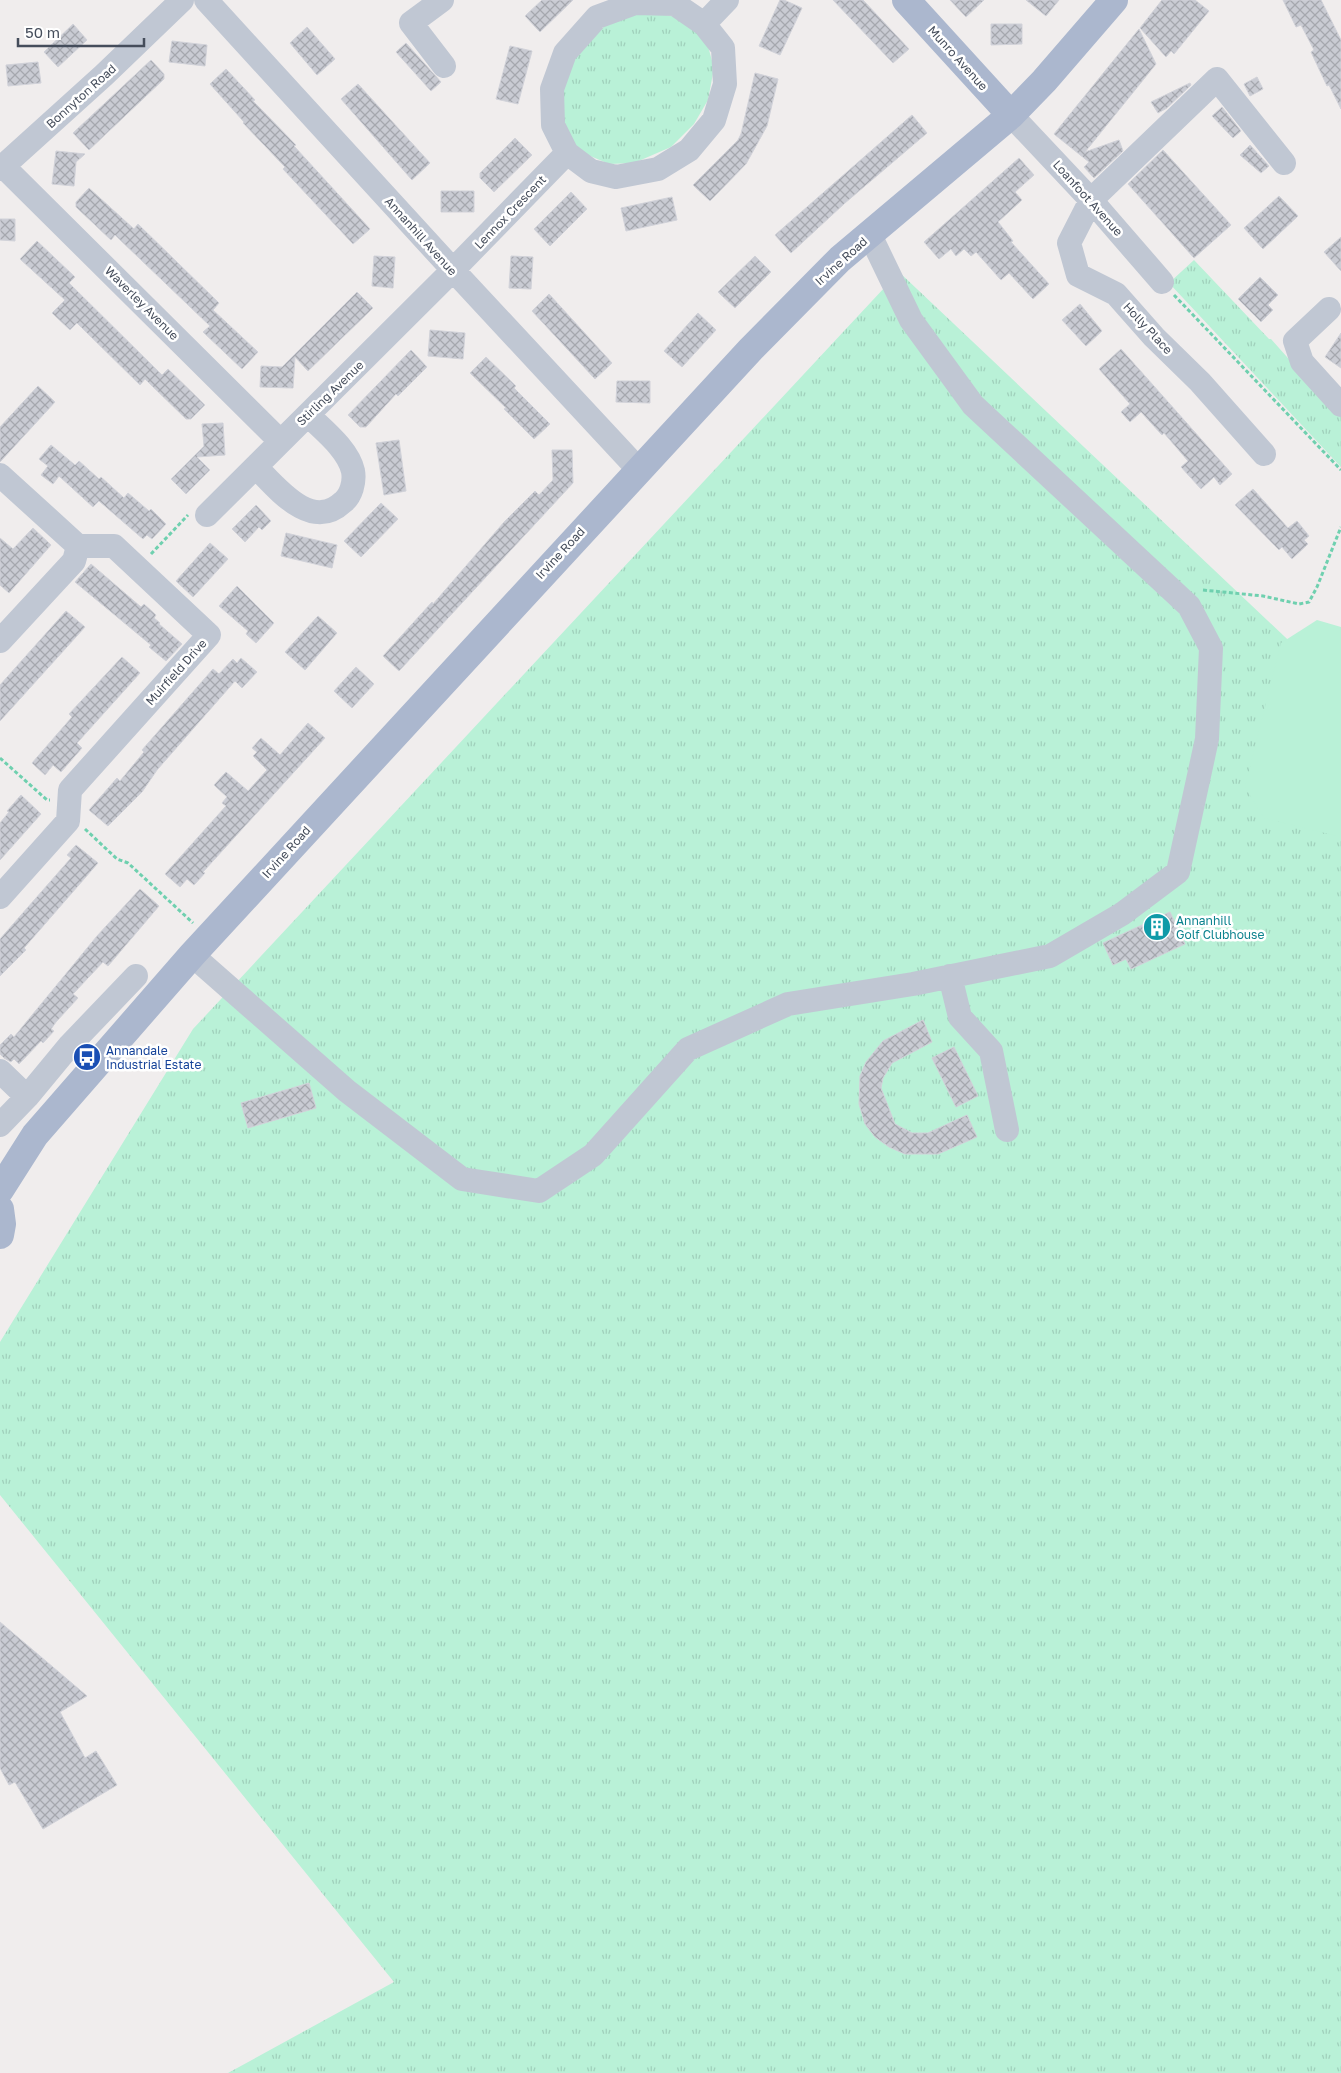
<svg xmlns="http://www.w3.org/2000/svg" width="1341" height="2073" viewBox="0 0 1341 2073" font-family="'Golos Text',sans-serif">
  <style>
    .grass { fill: url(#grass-tufts) }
    .garden { fill: #b9f1d7 }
    .building { fill: url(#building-cross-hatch); stroke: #d1d2d9 }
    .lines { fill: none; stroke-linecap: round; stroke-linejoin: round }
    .path { stroke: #6fd0af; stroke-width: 3; stroke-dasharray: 4 2.5; stroke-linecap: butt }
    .minor { stroke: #c0c7d3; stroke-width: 24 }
    .major { stroke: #abb7ce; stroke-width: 28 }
    .labels { text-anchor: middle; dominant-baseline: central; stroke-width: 5; stroke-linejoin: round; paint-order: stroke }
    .street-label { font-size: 12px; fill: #454d5b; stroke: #fff }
    .culture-label { font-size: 12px; fill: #0d838f; stroke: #fff; text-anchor: start }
    .transit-label { font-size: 12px; fill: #164399; stroke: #fff; text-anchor: start }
  </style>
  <defs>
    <pattern id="grass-tufts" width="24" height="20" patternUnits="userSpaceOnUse" patternTransform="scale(1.25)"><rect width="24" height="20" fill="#b9f1d7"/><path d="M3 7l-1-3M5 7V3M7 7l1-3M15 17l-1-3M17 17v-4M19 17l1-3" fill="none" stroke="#a0d0bb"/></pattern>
    <pattern id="building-cross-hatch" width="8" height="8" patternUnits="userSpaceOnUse" patternTransform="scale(1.25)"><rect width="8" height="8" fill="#c9cbd3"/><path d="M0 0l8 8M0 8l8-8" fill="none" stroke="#a5a7ae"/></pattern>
  </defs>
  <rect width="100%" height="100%" fill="#f0eded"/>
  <path class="grass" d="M645,11L681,18L706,39L714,68L708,100L694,124L671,147L634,163L609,164L581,152L565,136L559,93L567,66L586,40L613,20Z
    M1194,260L1269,339H1271L1319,393L1341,414V467L1169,283Z
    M899,272L1341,690V2073H228L394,1982L0,1495V1342L193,1029Z"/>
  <path class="garden" d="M1317,620L1341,627V837L1264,818L1245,787L1281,643Z"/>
  <path class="building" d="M542,0H573L540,32L525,16Z
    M780,0H784L802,8L780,55L759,46Z
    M833,0H863L909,49L893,63Z
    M950,0H984L966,17Z
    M1026,0H1059L1046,16Z
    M1162,0H1195L1209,11L1174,54L1171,51L1166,57L1140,28Z
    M1283,0H1321L1341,40V109L1329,85L1327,86L1311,52L1314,50L1301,25L1296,27Z
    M73,24L87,40L58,67L44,52Z
    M991,24H1022V44L991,45Z
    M307,27L335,59L317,75L290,43Z
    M1139,29L1156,64L1085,152L1119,140L1123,151L1094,178L1084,167L1089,162L1054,134Z
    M172,41L207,45L205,66L169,62Z
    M406,43L441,82L431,91L396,52Z
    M510,46L532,51L518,104L496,99Z
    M151,60L164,74V79L89,150L73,133Z
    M38,62L41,83L8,86L6,65Z
    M226,69L255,100L253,101L296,145L294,146L370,229L353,244L283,169L285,167L243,123L244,122L210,84Z
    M755,73L778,79L767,126L746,164L710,201L693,185L738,140L741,134Z
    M1257,77L1263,89L1250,96L1244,84Z
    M1190,83L1191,85L1167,108L1158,113L1151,102Z
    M358,84L430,163L412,180L341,99Z
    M1222,107L1241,131L1233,138L1212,116Z
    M912,115L927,133L845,203L791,253L775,235Z
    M515,138L532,155L494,192L480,178V173Z
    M1250,145L1269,166L1261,173L1240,155Z
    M1163,150L1231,225L1194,258L1128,184Z
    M56,151L85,154L76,162L74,186L52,184Z
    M1019,158L1034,175L1015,192L1022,200L998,222L1013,241L1011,242L1049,284L1033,299L1009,273L1001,280L976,252L971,256L964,249L956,256L951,249L939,259L924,242Z
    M89,188L134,229L138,224L219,303L213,310L258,352L242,369L203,332L210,326L115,235L111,240L76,207V202Z
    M441,191H474V212H441Z
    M571,192L587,209L550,246L534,229Z
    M1279,196L1298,216L1263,249L1244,228Z
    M672,197L677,220L626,231L621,208Z
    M0,219H15V241L0,240Z
    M1341,237V271L1324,252Z
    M37,241L75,277L69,283L162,375L168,369L205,405L191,419H186L145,379L140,385L77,323L70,330L52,313L65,300L20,259Z
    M374,256L395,257L393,288L372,286Z
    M511,256L533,257L531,289L509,288Z
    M755,256L771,272L735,308L718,292Z
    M1260,277L1278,295L1268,305L1273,310L1261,322L1238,299Z
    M357,292L373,308L308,371L295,357L293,388L260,387L261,366L282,367Z
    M549,294L612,363L595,379L532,311Z
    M1080,304L1102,331L1086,346L1062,320Z
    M698,313L716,330L682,367L664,351Z
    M430,330L465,333L463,359L428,356Z
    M1341,333V368L1325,357Z
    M1121,349L1232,474L1220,485L1214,477L1201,489L1181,467L1188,461L1164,433L1162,435L1141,412L1130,422L1121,412L1130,404L1099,369Z
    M411,350L427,367L398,396L396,394L366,427H360L348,415Z
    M486,357L516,386L514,388L550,424L534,439L504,409L506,408L470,373Z
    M617,381H650V403L616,402Z
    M38,386L55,402L0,462V427Z
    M223,423L225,455L197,457L210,470L186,494L171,479L204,446L202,424Z
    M399,440L406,491L384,495L376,443Z
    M51,445L75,465L79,461L99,479L101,477L124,498L128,493L149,511L151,509L166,524L152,539L147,535L143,539L99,501L93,507L59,476L53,484L41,475L48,466L39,459Z
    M552,450H572L573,483L399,671L383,656L432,602L433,604L505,521L535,491L539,495L553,480Z
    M1253,489L1288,528L1297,521L1309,536L1304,540L1308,544L1292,559L1282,547L1279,550L1235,505Z
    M381,503L398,519L361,557L344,541Z
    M256,505L271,521L262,530L259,527L245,542L232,529Z
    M33,528L51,545L9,593L0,585V538L13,549Z
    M286,533L337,545L332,568L281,556Z
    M210,543L228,559L193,597L176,581Z
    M91,564L141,607L144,604L156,615L154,618L160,623L159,624L182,644L166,661L149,647L151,645L75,582Z
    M237,586L274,623L256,643L246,634L248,631L219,606Z
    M66,611L85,627L0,721V685Z
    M318,616L337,633L305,670L285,652Z
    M122,657L140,673L77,743L82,748L61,772L53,765L45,775L32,763L72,717L69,714Z
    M241,658L257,672L242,688L235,681L157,770L142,792L108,826L89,810L117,778L120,781L144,752L142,750L213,669L219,674L233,659L237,663Z
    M356,667L374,684L352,708L334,691Z
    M308,723L325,738L203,872L205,873L194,885L187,879L180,887L165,874L226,806L222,803L227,797L214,785L226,772L248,791L267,770L253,756L257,752L252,748L261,738L280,755Z
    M21,795L41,814L0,860V823L9,812L7,811Z
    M76,845L98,863L24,948L26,950L0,976V939L71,858L67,855Z
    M140,889L159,906L108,966L103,962L73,994L78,998L56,1022L51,1029L54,1031L43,1043L41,1041L19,1064L14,1059L11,1062L4,1058L0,1054V1045L11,1034L14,1037L97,936Z
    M1170,912L1185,944L1131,969L1126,959L1113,965L1103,943Z
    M923,1020L932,1042L892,1063L883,1078L881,1088L895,1124L912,1133H928L967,1115L977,1137L938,1154H905L889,1147L875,1137L865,1124L859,1104L860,1076L866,1062L883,1041Z
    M954,1047L978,1096L956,1107L932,1058Z
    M309,1083L316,1108L248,1128L241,1103Z
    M0,1622L87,1696L60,1712L85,1758L96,1751L117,1785L43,1829L15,1782L9,1785L0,1768Z"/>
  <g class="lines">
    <path class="path" d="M1174,295L1341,470
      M151,554L188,515
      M1203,590L1263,596L1299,604L1309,602L1317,587L1341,527
      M0,758L47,800H50
      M85,829L117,859L128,863L193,923"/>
    <path class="minor" d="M206,0L453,270L638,469
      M442,0L411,23L444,66
      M1011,115L1091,200L1162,282
      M567,153L591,171L616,177L658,169L689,150L714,120L725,84L723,48L704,24L727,0
      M3,166L280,441
      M0,169L104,75L182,0
      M1329,309L1295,341L1302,362L1341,405
      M1264,454L1200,382L1154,337L1116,294L1078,275L1069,243L1091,200L1217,79L1284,163
      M256,467C277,488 311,532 343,502C351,496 355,482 353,471C348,449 323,430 308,415
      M0,475L78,546H114L209,635L70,790L68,821L0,897
      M207,515L453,270L567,153L553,125L552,89L565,53L597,17L635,3L675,4L704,24
      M0,641L74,561L78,546
      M192,955L347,1091L462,1179L539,1191L593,1155L688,1049L788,1004L913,984L1050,956L1122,914L1178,872L1207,739L1211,648L1189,606L973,405L911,320L870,235
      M950,976L960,1017L991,1051L1007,1130
      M0,1071L27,1097
      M0,1125L27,1097L70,1045L136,976"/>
    <path class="major" d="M906,0L1011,115
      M0,1190L35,1135L192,955L751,349L840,259L1011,115L1044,81L1114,0
      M0,1209L2,1224L0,1235"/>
  </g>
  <defs>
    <symbol id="building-disc" viewBox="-11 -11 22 22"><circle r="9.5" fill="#0f9aa8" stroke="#fff"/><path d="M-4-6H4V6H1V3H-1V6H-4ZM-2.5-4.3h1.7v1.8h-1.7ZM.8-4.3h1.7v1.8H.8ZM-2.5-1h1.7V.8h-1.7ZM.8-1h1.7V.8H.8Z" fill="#fff"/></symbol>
    <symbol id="bus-disc" viewBox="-11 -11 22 22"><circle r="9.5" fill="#1a4fb4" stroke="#fff"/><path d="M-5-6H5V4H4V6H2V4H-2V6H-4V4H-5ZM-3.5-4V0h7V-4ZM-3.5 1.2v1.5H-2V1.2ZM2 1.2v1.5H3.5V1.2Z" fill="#fff"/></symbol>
  </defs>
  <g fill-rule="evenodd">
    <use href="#building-disc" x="1141" y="911" width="32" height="32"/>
    <use href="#bus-disc" x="71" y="1041" width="32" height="32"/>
  </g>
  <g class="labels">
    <g class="street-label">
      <text transform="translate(958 58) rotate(48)">Munro Avenue</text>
      <text transform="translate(81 96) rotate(-42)">Bonnyton Road</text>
      <text transform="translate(1088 198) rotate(48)">Loanfoot Avenue</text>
      <text transform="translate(510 212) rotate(-46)">Lennox Crescent</text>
      <text transform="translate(421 236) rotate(48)">Annanhill Avenue</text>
      <text transform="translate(841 261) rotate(-42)">Irvine Road</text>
      <text transform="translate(142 303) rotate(45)">Waverley Avenue</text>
      <text transform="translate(1148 328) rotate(47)">Holly Place</text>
      <text transform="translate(330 393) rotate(-44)">Stirling Avenue</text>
      <text transform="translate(560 553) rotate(-47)">Irvine Road</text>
      <text transform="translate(176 672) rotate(-48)">Muirfield Drive</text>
      <text transform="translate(286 852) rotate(-48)">Irvine Road</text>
    </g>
    <g class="culture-label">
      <text x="1176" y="920">Annanhill<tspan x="1176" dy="14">Golf Clubhouse</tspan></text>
    </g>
    <g class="transit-label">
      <text x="106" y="1050">Annandale<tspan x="106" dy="14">Industrial Estate</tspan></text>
    </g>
  </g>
  <path d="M18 38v8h126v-8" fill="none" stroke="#454d5b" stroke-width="2.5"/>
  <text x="25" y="38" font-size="15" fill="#454d5b" stroke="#ffffff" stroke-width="4" paint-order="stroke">50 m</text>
</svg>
